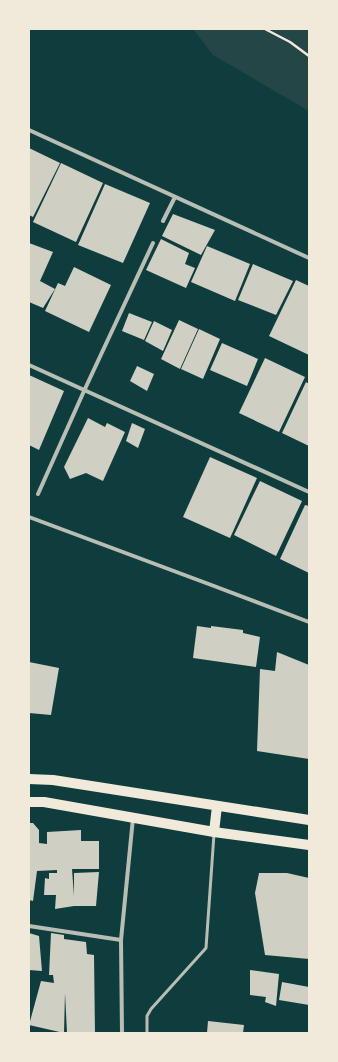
<svg xmlns="http://www.w3.org/2000/svg" width="338" height="1062" viewBox="0 0 338 1062" font-family="'Noto Sans',sans-serif">
  <style>
    .green { fill: #244646 }
    .building { fill: #cfcfc3 }
    .lines { fill: none; stroke-linecap: round; stroke-linejoin: round }
    .path { stroke: #f1e9da; stroke-width: 2.5 }
    .service { stroke: #b8beb3; stroke-width: 3 }
    .minor { stroke: #b8beb3; stroke-width: 4 }
    .primary { stroke: #f1e9da; stroke-width: 10 }
  </style>
  <rect width="100%" height="100%" fill="#0f3d3e"/>
  <path class="green" d="M193,29H309V111L213,55Z"/>
  <path class="building" d="M29,148L60,163L33,217L29,215Z
    M61,163L103,183L76,242L33,222Z
    M105,184L150,203L123,263L78,245Z
    M173,214L215,230L201,255L162,236Z
    M161,239L189,253L185,264L195,268L186,288L146,270Z
    M29,243L53,252L40,281L55,289L43,308L29,302Z
    M207,246L250,264L235,301L191,282Z
    M253,264L293,281L276,315L238,300Z
    M74,267L111,285L89,332L45,311L58,283L65,286Z
    M296,280L309,286V355L269,336Z
    M129,313L152,322L144,340L122,331Z
    M179,320L198,329L180,369L161,359Z
    M154,321L172,330L163,351L145,341Z
    M199,329L220,339L203,379L181,369Z
    M222,343L258,359L247,386L210,370Z
    M265,358L305,377L279,432L239,413Z
    M137,366L154,374L147,391L130,381Z
    M29,375L64,391L39,450L29,445Z
    M306,382L309,384V446L282,433Z
    M88,418L105,427L107,423L125,432L103,481L86,473L70,479L64,467Z
    M132,423L145,429L138,448L126,441Z
    M210,457L257,478L230,538L183,517Z
    M260,481L302,501L276,556L234,535Z
    M305,505L309,506V573L280,559Z
    M197,626L211,628V626L243,630V633L260,637L256,667L193,658Z
    M277,652L309,665V759L257,751L260,669L275,671Z
    M29,662L59,668L51,715L29,713Z
    M29,823H33L39,830V843L47,844V832L81,830V841H99V869H72L74,896V873L99,872L96,906H74L55,909L56,895H44L45,878L49,879V873H57V870L37,871L33,901L29,900Z
    M259,873H287L309,878V959L265,955L255,893Z
    M29,933L39,936L42,971L29,970Z
    M51,933L64,935V939L86,942L87,954L94,955L95,1033H67L65,993L64,1033L29,1025L41,981L54,983L53,975H49Z
    M250,970L279,974L276,1006L265,1002L266,997L250,995Z
    M282,982L309,987V1005L279,1000Z
    M208,1021L244,1025L243,1033H207Z"/>
  <g class="lines">
    <path class="path" d="M265,29L290,42L309,56"/>
    <path class="service" d="M147,1033V1016L151,1009L206,948L214,834"/>
    <path class="minor" d="M29,130L309,258
      M163,221L175,197
      M29,365L309,492
      M38,494L84,391L153,243
      M29,517L214,586L309,622
      M29,926L121,940
      M122,1033L121,940L133,818"/>
    <path class="primary" d="M29,779L53,780L309,820
      M29,802H44L214,832L309,845
      M214,832L217,806"/>
  </g>
  <rect width="338" height="1062" fill="none" stroke="#f1e9da" stroke-width="60"/>
</svg>
